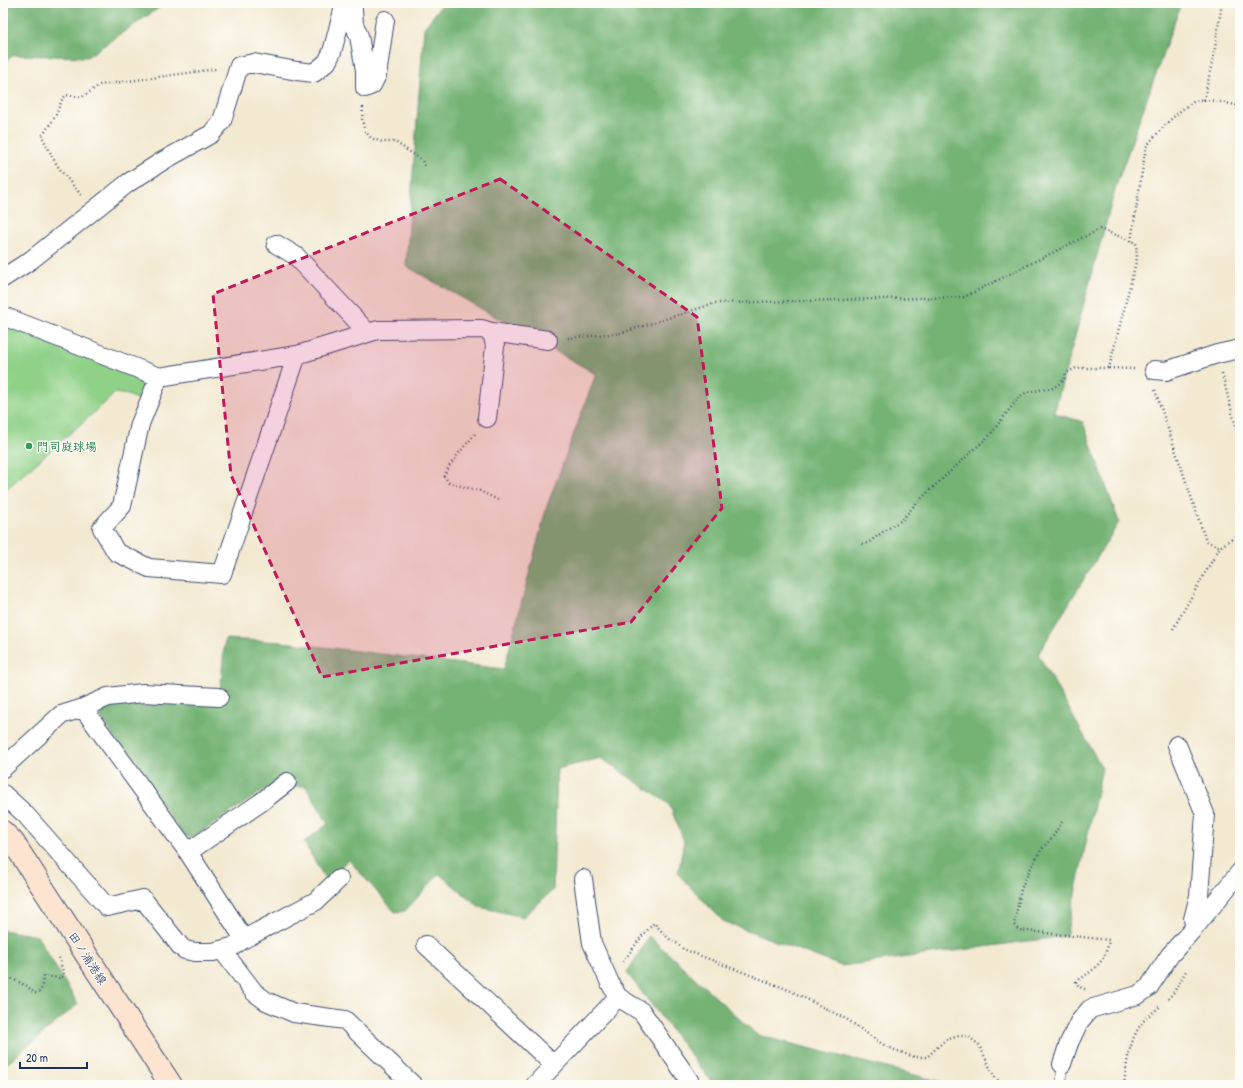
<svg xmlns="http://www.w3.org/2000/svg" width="1243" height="1088" viewBox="0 0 1243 1088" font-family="'Patrick Hand','Klee One',sans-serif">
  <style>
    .green { fill: #90d188; stroke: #568073 }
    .forest { fill: #74b374; stroke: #487169 }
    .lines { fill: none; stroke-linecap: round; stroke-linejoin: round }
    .service-casing { stroke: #3b4b6f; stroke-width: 10 }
    .minor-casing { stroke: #3b4b6f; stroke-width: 20 }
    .secondary-casing { stroke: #3b4b6f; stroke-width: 24 }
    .path { stroke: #3b4b6f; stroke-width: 2.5; stroke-dasharray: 1 3; stroke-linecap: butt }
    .service { stroke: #fff; stroke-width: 9 }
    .minor { stroke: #fff; stroke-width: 18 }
    .secondary { stroke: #fde4d1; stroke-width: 22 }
    .marked { fill: #c2185b; fill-opacity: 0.2; stroke: #c2185b; stroke-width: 3; stroke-dasharray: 8 5; stroke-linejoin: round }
    .leisure-dot { fill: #2e9e5b; stroke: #fdfcf7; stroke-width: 1.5 }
    .labels { text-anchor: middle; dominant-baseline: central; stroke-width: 3; stroke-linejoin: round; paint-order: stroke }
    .leisure-label { font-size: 12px; font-weight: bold; fill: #27864d; stroke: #fdfcf7; text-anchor: start }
    .street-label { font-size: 12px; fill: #1b2f5e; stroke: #fdfcf7 }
  </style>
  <rect width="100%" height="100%" fill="#fdfcf7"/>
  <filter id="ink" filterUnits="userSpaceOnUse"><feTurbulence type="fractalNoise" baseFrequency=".025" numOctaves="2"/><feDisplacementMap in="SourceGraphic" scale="8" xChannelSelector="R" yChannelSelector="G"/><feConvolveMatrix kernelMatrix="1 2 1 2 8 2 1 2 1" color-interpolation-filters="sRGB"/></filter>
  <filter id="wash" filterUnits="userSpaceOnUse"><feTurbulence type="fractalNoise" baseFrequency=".012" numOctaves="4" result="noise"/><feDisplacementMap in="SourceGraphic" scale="16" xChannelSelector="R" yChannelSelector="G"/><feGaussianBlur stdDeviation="0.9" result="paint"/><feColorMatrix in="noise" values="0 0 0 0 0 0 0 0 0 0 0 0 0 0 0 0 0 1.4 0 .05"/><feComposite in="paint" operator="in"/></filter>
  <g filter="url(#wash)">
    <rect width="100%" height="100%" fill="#f3e9d1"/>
    <path class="green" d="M3,318L137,374C144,385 146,389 141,401L128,395L115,393L107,401L3,492Z"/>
    <path class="forest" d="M3,3H166L87,57L14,55L3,63Z
      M443,3H1181L1116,186L1054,413L1083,422L1119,522L1038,654L1102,768L1066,936L841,966L723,921L678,874L684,841L669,804L601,758L557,769L553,890L523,917L480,907L439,874L405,911L395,912L348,859L327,882L304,842L328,824L306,786H294L284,777L193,837L184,836L95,709L109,702H219L225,639L282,642L504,669L547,506L596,374L406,266L424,28Z
      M3,930L37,936L78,1004L3,1067Z
      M649,936L757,1035L954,1085H714L627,973Z"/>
  </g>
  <g filter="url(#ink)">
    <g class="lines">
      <defs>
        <path id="service" d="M1061,1085L1062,1064"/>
        <path id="minor" d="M351,3L353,9L354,24L359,36L365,70V88L372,85L377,75L385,20
          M276,244L296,256L368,333
          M3,278L31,260L128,183L161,162L211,134L222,121L239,66L254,63L297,71L314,73L327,62L332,52L345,3
          M3,316L159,377L297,355L378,330L482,329L492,332L548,340
          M1154,370L1166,371L1217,354L1240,349
          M159,377L140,424L122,506L102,528L116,552L149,568L222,574L297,355
          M487,418L495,346L492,332
          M83,708L188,852L244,939
          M1177,745L1205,814L1199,896L1193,919L1195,927
          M3,768L61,715L83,708L108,697L143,693L219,697
          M3,794L25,814L107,907L143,899L181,947L185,950L195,952H213L232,947L244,939L316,901L339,879
          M188,852L260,803L287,782
          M583,879L592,943L610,983L618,997L642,1012L689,1080L685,1085
          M426,945L554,1065
          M222,950L254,992L266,1001L294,1013L345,1020L413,1085
          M1062,1064L1069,1043L1079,1022L1090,1009L1138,995L1149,987L1170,955L1195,927L1240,872
          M535,1085L618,997"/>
        <path id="secondary" d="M3,832L13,842L171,1085"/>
      </defs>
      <use href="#service" class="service-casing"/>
      <use href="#minor" class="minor-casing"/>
      <use href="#secondary" class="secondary-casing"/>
      <path class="path" d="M1204,100L1215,48L1222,3
        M363,107L362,120L365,131L371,138L382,142H395L422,160L425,168
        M81,195L61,171L54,160L42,136L55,117L62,100L66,95L82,97L100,85L216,69
        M1131,241L1146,147C1154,136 1185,102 1199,100C1209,99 1225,103 1236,105L1240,123
        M568,338L621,333L716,303L964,297L1100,229L1136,243L1137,258L1109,368L1134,369
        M1222,374L1240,443
        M1155,390L1206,541L1220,547L1240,533
        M475,434C464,447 451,461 444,476L449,483L480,491L500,501
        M862,544L868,543L884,531L902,520L913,507L930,490L990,435L1019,397L1027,392L1053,388L1064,380L1066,373L1076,368H1109
        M1173,629L1220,547
        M1062,822L1052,838L1041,850L1028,873L1021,889L1014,925L1019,930L1109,940C1105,964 1094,969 1076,982L1079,987L1085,989
        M623,962L642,936L654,923L668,938L678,944L683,949L789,990L848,1020L882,1044L895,1050L914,1057H927L945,1040L959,1036H968L979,1045L994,1076L1002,1085
        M8,977L27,986L34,993H38L41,990L44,976L60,978L64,976L59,957
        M1168,999L1174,992L1186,971
        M1124,1085C1127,1061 1129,1037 1146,1018C1150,1014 1156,1011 1160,1006"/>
      <use href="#service" class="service"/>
      <use href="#minor" class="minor"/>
      <use href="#secondary" class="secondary"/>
    </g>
  </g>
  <path class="marked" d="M500,179L697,317L722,508L631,622L322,677L231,475L213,294Z"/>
  <circle class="leisure-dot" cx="29" cy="446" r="4"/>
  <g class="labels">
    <g class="leisure-label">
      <text x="37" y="446">門司庭球場</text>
    </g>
    <g class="street-label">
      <text transform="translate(88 958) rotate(57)">田ノ浦港線</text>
    </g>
  </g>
  <rect width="1243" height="1088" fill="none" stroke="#fdfcf7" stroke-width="16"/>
  <path d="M20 1062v6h67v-6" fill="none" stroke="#1b2f5e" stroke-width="2"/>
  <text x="26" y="1062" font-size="12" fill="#1b2f5e" stroke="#fdfcf7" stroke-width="3" paint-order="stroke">20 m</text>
</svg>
